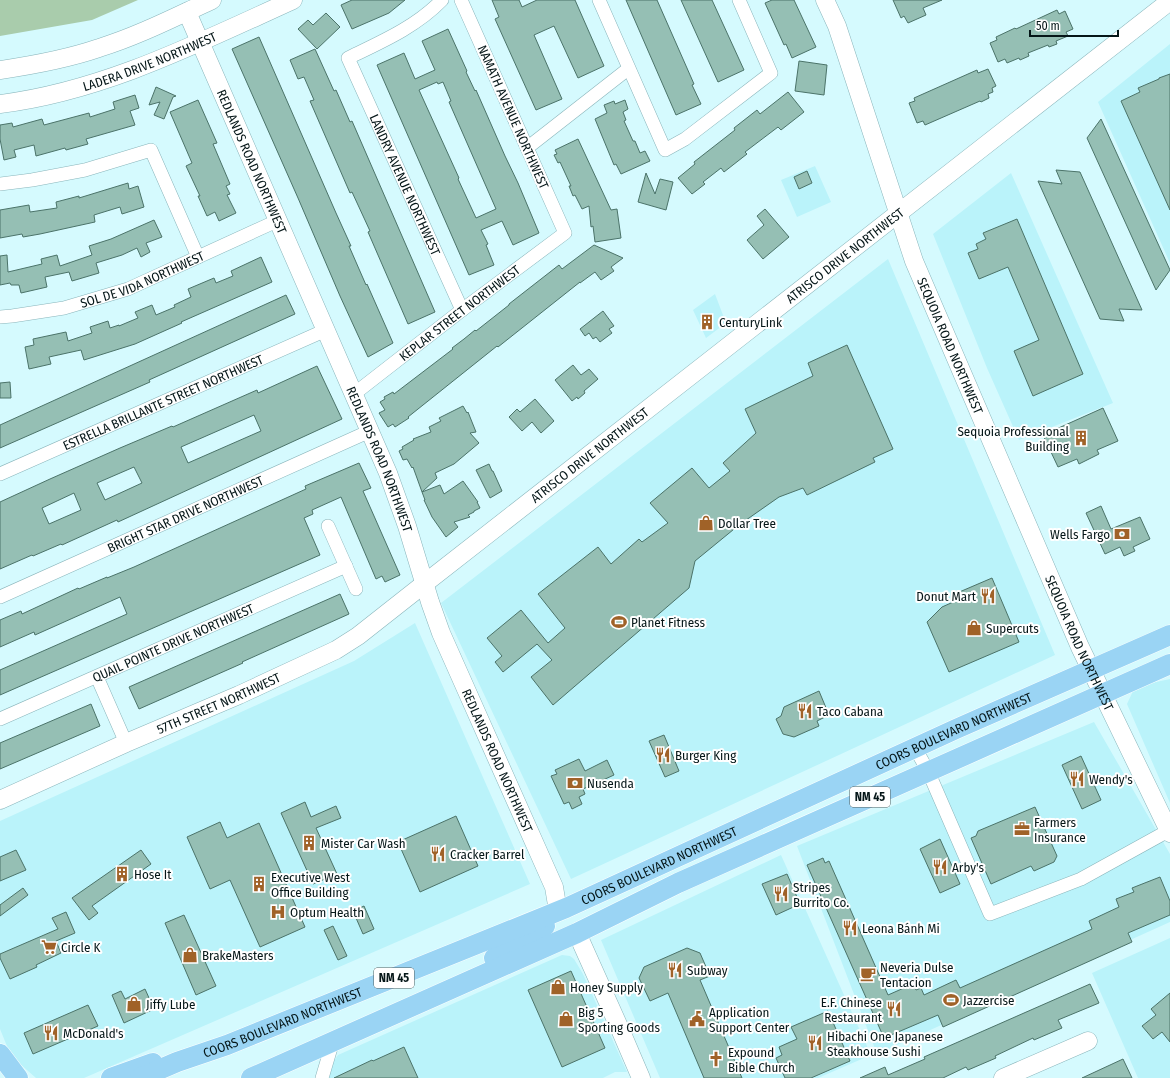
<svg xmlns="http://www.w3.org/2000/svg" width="1170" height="1078" viewBox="0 0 1170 1078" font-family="'Fira Sans Condensed',sans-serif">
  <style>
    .built { fill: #baf3fa }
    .green { fill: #a9ccac }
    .building { fill: #95bfb4; stroke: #4b7369; fill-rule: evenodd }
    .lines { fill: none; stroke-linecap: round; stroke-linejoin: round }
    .street-casing { stroke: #89b5bb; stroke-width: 14 }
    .secondary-casing { stroke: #89b5bb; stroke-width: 19 }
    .primary-casing { stroke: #fff; stroke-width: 21 }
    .street { stroke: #fff; stroke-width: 13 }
    .secondary { stroke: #fff; stroke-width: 18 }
    .primary { stroke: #9ad4f4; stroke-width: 20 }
    .labels { text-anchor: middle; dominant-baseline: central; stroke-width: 4; stroke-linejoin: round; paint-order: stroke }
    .shield { fill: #fff; stroke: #505c5d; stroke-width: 1 }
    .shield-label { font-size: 12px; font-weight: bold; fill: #051618 }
    .street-label { font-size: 13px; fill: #051618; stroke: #fff }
    .poi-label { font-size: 13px; fill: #051618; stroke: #fff; text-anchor: start }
  </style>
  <rect width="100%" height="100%" fill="#d5fafe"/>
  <path class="built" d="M1170,44V263L1098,102Z
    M815,166L831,202L797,217L781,180Z
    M1011,173L1113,403L1019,440L987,368L933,234Z
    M888,259L1055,655L571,879L441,603Z
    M715,294L726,323L706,338L693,310Z
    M415,623L530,884L84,1078H36L11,1056L0,1029V821L354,661Z
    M1170,679V803L1127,704L1133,691L1147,684Z
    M1094,722L1170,854V922L877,1054L797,846Z
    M781,855L871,1055L818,1078H660L601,940Z
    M1170,938V1078H1138L1092,973Z
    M562,955L570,956L574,959L583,974L627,1072H615L603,1078H329V1068L338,1055Z"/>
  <path class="green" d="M0,0H138L92,20L0,36Z"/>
  <path class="building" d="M352,0H405L389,13L352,29L341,5Z
    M492,0H519L522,7L537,0H575L604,66L578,78L554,26L534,35L562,99L536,110L495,19L499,17Z
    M626,0H657L694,84L692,85L701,104L676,115Z
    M681,0H712L744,70L718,82Z
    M772,0H794L816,47L792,58L786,44L784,45L765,3Z
    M893,0H942L923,8L926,15L908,23L904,16L901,18Z
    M1057,10L1059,14L1065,11L1073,29L1066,32L1068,36L1056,41L1057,44L1049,47L1048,45L1028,53L1029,56L1020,60L1019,58L1007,63L1005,59L998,62L990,43L997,40L996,37L1015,28L1016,29Z
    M326,13L340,27L317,49L298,29L308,20L313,25Z
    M448,29L467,71L466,72L475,91L476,90L505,156L518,183L539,233L513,245L502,221L481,230L488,244L486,245L494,265L469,275L377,65L404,53L415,79L435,70L422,41ZM437,82L438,84L443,82L451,101L449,102L496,209L476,218L458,179L459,178L419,90Z
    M259,37L336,213L351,246H349L366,285L367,284L393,343L368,357L340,296L298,198L232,49Z
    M315,49L334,91L336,90L350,122L352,121L435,312L408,324L368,232L370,231L352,192L350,193L310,101L314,100L304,77L298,79L290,60Z
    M799,61L827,65L824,95L795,91Z
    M988,69L996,86L992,88L993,92L988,94L989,98L981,102L980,101L925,125L923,121L917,123L909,103L915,101L914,98L977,70L978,73Z
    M1170,74V210L1121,101L1140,92L1138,88L1159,79V78Z
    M156,87L176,96L173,97L164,119L154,115L160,102L149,105Z
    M788,92L804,112L781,130L778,127L745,152L747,154L724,172L721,168L703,182L705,184L692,194L678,178L695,164L694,162L735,130L734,128L757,110L760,114Z
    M135,95L139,108L130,111L135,125L86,139L88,144L66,150L65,148L36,156L34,145L14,150L16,157L4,160L0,139V125L12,123L13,127L42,119L44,125L89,113L90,117L115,109L113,102Z
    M198,100L217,143L213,144L230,184L226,186L230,194L227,195L236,213L219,221L215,212L207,216L198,196H200L186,166L192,163L170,112Z
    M625,100L628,109L623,112L626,120L624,121L633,141H635L640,153L645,151L650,161L621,174L616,164L614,165L595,119L607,113L604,105L614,101L615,104Z
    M1101,119L1170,270L1156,290L1087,138Z
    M578,139L611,210L617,209L621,238L595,242L593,226L591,227L589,206L582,209L575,195L573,196L569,186H571L560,162L558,163L554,155L557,154L555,150Z
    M1056,170L1080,172L1142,310L1119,309L1124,321L1100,319L1038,181L1062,184Z
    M807,171L812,183L799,189L794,177Z
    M646,173L655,194L660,179L673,182L666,210L638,202Z
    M128,183L129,189L138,186L144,207L122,214L120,207L94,215L95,222L40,234L23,237L22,234L0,238V210L29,205L30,212L57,208L56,202L79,196V198Z
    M765,209L789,237L763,259L747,240L764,225L757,216Z
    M1017,219L1083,374L1033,396L1014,351L1039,340L1008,267L979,279L968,253L978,249L976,244L986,239L983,233Z
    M154,220L162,237L146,243L150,252L141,257L137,248L122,255L96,263L99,273L72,281L69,272L45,277L47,287L21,293L19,285H11L10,283L0,285V256L7,255L8,272L42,264L41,259L57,255L60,266L92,255L89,246L111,239Z
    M594,245L623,258L611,267L614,271L601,280L595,272L580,283V282L498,347L497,346L408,417L409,418L395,427L393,424L388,427L379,413L385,410L380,402L385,399L384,397L393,392L394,394L453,349L452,348L464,339L475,330L476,331L509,305V304L559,265L562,269Z
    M261,257L272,282L181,322L182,323L135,344L84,360L81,350L49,357L51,364L29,369L25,347L34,345L33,339L66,332L68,341L92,333L90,327L108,321L110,328L119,325V326L138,318L135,312L152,305L156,315L175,307L174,305L191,297L188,289L214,278L216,283L233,276L231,271Z
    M286,295L295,314L149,380L150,382L0,448V425Z
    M603,311L614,326L609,329L612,333L600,342L596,337L593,339L589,333L585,336L580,329Z
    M847,345L893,449L873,458L875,462L807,495L803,488L779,497L739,525L695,561L689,588L553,705L531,677L552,660L537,644L503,672L495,662L502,656L487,638L521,610L548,643L565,628L538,594L598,547L611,564L639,539L642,542L668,523L650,503L692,468L709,488L730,471L723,463L756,433L745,409L813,376L808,363Z
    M573,365L581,375L589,369L598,379L584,391L585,393L578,399L577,397L572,401L555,380Z
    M317,366L342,419L118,522L117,520L62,545L61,544L33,556L32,555L0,569V502L50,479L120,448L172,426L173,427L257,390L258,393ZM254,415L261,431L188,463L181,447ZM134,467L142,483L105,500L97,483ZM74,493L81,510L49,524L42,508Z
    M10,382L11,398H0V383Z
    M535,399L554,421L541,433L532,422L522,431L509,417L517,409L520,412Z
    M463,406L467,413L468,412L476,432L470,433L479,443L454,464L435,473L437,478L422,492L413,467L412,468L407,459L403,460L399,451L403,449L402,447L414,440L413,439L431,432L429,427L441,421L439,418Z
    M1103,408L1118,441L1097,450L1099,454L1079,464L1077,459L1058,467L1043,435Z
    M359,463L371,488L363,491L400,575L385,582L382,576L376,579L341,497L312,510L313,514L304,518L320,555L0,695V670L127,614L120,597L35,635L34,632L0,647V620L21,611L22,614L78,588L79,589L107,577V578L134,567L306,489L305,486Z
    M489,464L492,471H493L502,491L490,498L476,470Z
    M463,481L478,502H477L480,508L474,511V512L468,515L470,517L454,522L458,527L446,537L432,517L424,500H425L422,492L440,485L444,494Z
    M1101,506L1111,529L1140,517L1150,539L1133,547L1135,551L1124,556L1120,547L1105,554L1086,513Z
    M992,578L1019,642L949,672L927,622L942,607L960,599L957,593Z
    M340,594L349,614L242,662L243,663L139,709L129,687Z
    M819,691L829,715L817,721L819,726L794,737L783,734L776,719L781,716L784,707Z
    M91,704L100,726L0,769V743Z
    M664,735L679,771L665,777L649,741Z
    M1081,756L1101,800L1082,809L1062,765Z
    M579,759L585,771L607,760L614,775L583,789L585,794L579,797L582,804L572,809L569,802L564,804L551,776L557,774L555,770Z
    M305,802L311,817L336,806L341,818L316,828L337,874L313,884L281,813Z
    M1035,807L1057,856L1054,862L1034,871L1031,866L991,884L971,838L976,836L978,831Z
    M456,816L478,866L420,892L398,842Z
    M220,822L227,838L259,823L305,927L260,947L230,880L210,889L187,837Z
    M940,839L960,884L940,893L920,849Z
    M16,850L26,870L0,881V857Z
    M141,850L151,864L92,906L98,913L89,920L72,898Z
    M823,858L825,863L829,861L888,995L913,984L916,990L921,988L924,995L956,980L960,988L1092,929L1089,921L1119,907L1116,899L1134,892L1132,888L1160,877L1170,901V915L1128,933L1132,942L943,1027L938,1015L884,1038L807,865Z
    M787,874L800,904L776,915L762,884Z
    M23,888L28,895L0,916V905Z
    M364,906L374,929L363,934L353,911Z
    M66,912L75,933L56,941L61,953L36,965L37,967L10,979L0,958V954L58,929L52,918Z
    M184,915L216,986L196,995L165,923Z
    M333,926L347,956L338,960L324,930Z
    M687,948L700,953L710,976L700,980L742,1078H704L668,993L650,1001L639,978L644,967Z
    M571,971L605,1048L562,1067L528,990Z
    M1090,984L1099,1003L1058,1020L1062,1028L1034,1040L1033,1038L995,1056L996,1058L968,1070L966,1067L943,1078H860L885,1067L888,1075L925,1059L924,1057Z
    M145,989L154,1009L124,1023L112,995L121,991L125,999Z
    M1170,993V1042L1162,1032L1153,1039L1142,1026L1156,1015L1151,1009Z
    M88,1005L98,1026L33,1054L24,1033Z
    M828,1011L850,1061L811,1078H785L776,1058L782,1055L779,1047L797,1039L791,1027Z
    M404,1047L418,1078H334L372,1060L373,1061Z
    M1123,1059L1132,1078H1082Z"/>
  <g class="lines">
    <defs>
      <g id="street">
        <path id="s1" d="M442,0C416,27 381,42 348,58L462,310"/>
        <path d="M599,0L665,150L685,139L771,73L739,0"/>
        <path d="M527,148L628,69"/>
        <path d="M0,184L32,180L85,170L151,150L198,257"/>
        <path id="s2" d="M0,317L12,316L64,308L128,289L279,220"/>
        <path id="s3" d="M354,394L462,310L565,233L461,0"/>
        <path id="s4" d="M0,474L326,330"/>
        <path d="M328,526L356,589"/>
        <path id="s5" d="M0,597L370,431"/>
        <path d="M97,677L126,743"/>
        <path id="s6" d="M0,719L346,566"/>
        <path d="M915,748L928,771L990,914L1081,879L1168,831"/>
        <path d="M322,1078L333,1041"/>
      </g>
      <g id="secondary">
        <path id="s7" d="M825,0L837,26L914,261L1080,647L1170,833"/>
        <path id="s8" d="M187,12L388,473L407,526L430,602L441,633L554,887L558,911"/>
        <path d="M0,70C34,65 67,59 99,48C138,36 175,17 212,0"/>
        <path id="s9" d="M0,104C104,91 198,43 293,0"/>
        <path id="s10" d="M0,800L126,743L239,695L336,650L358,636L424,584L1170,1"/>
        <path d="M577,933L620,1029L641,1078"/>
        <path d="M1003,1078L1088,1041"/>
      </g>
      <g id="primary">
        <path d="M494,958L545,926"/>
        <path d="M0,1054L18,1078"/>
        <path d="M111,1078L153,1063"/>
        <path id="s11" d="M140,1078L177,1062L227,1045L566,908L956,729L1170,635"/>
        <path d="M251,1078L577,933L678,883L1170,664"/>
      </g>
    </defs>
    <use href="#street" class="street-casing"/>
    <use href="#secondary" class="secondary-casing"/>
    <use href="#primary" class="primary-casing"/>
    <use href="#street" class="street"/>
    <use href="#secondary" class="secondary"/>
    <use href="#primary" class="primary"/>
  </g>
  <defs>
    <symbol id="building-bare" viewBox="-9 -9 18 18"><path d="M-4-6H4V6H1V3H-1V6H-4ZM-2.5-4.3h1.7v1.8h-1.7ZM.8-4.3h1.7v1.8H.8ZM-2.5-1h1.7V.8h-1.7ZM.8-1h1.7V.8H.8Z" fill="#a06228" stroke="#fff" stroke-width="2.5" paint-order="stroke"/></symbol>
    <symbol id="shop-bare" viewBox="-9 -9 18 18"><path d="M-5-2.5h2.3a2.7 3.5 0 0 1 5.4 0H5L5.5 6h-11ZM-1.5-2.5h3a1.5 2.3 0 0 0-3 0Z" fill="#a06228" stroke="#fff" stroke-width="2.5" paint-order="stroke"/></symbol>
    <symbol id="bank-bare" viewBox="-9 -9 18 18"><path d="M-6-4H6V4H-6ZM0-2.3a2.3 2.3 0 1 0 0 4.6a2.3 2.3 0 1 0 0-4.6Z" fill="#a06228" stroke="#fff" stroke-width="2.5" paint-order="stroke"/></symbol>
    <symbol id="restaurant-bare" viewBox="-9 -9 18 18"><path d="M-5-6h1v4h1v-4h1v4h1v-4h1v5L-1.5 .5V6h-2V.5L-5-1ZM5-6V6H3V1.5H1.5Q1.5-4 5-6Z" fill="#a06228" stroke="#fff" stroke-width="2.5" paint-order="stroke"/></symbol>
    <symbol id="stadium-bare" viewBox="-9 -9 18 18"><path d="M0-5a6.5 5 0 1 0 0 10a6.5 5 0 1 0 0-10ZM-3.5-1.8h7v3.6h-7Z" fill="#a06228" stroke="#fff" stroke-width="2.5" paint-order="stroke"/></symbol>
    <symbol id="office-bare" viewBox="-9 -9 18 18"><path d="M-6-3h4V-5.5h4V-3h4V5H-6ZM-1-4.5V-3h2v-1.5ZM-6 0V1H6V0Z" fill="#a06228" stroke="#fff" stroke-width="2.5" paint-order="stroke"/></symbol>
    <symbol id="hospital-bare" viewBox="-9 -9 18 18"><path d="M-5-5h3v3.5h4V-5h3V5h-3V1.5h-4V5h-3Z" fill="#a06228" stroke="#fff" stroke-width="2.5" paint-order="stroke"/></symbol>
    <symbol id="supermarket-bare" viewBox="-9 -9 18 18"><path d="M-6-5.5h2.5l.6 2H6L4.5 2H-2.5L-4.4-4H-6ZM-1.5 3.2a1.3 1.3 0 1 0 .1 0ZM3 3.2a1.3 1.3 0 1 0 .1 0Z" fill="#a06228" stroke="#fff" stroke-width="2.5" paint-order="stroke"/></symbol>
    <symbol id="cafe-bare" viewBox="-9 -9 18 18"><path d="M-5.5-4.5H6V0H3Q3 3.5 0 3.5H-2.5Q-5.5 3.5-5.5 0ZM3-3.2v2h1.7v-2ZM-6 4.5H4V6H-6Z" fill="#a06228" stroke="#fff" stroke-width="2.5" paint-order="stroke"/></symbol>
    <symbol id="civic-bare" viewBox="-9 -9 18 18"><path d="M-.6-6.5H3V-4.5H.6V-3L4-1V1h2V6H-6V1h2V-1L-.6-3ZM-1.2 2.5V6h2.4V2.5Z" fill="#a06228" stroke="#fff" stroke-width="2.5" paint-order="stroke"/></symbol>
    <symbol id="church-bare" viewBox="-9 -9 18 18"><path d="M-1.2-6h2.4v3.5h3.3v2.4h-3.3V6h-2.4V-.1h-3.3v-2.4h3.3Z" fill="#a06228" stroke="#fff" stroke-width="2.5" paint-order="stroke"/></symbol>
  </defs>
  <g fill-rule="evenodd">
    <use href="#building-bare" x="696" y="311" width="22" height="22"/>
    <use href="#building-bare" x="1070" y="427" width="22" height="22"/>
    <use href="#shop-bare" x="695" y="512" width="22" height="22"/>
    <use href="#bank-bare" x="1111" y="523" width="22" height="22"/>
    <use href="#restaurant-bare" x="977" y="585" width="22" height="22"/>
    <use href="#stadium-bare" x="608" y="611" width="22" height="22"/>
    <use href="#shop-bare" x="963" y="617" width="22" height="22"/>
    <use href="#restaurant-bare" x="794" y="700" width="22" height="22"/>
    <use href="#restaurant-bare" x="652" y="744" width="22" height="22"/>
    <use href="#restaurant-bare" x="1066" y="768" width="22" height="22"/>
    <use href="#bank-bare" x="564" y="772" width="22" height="22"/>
    <use href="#office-bare" x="1011" y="818" width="22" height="22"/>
    <use href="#building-bare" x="298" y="832" width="22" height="22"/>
    <use href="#restaurant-bare" x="427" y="843" width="22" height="22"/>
    <use href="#restaurant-bare" x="929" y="856" width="22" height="22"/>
    <use href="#building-bare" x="111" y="863" width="22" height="22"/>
    <use href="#building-bare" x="248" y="873" width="22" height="22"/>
    <use href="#restaurant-bare" x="770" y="883" width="22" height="22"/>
    <use href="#hospital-bare" x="267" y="901" width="22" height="22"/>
    <use href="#restaurant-bare" x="839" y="917" width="22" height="22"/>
    <use href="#supermarket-bare" x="38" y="936" width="22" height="22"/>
    <use href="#shop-bare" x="179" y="944" width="22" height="22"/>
    <use href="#restaurant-bare" x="664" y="959" width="22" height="22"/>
    <use href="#cafe-bare" x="857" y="963" width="22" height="22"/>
    <use href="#shop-bare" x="547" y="976" width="22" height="22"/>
    <use href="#stadium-bare" x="940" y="989" width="22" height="22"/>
    <use href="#shop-bare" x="123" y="993" width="22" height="22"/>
    <use href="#restaurant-bare" x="883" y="998" width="22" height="22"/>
    <use href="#shop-bare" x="555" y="1008" width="22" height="22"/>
    <use href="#civic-bare" x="686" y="1008" width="22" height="22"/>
    <use href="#restaurant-bare" x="40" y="1022" width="22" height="22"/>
    <use href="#restaurant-bare" x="804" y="1032" width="22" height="22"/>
    <use href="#church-bare" x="705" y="1048" width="22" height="22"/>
  </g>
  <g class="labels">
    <g class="shield">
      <rect x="850" y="787" width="40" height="20" rx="3"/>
      <rect x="374" y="968" width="40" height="20" rx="3"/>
    </g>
    <g class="shield-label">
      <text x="870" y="797">NM 45</text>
      <text x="394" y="978">NM 45</text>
    </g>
    <g class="street-label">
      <text stroke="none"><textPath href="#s9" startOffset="156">LADERA DRIVE NORTHWEST</textPath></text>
      <text transform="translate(513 117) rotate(66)">NAMATH AVENUE NORTHWEST</text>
      <text stroke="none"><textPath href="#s8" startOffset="163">REDLANDS ROAD NORTHWEST</textPath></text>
      <text stroke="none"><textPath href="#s1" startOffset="250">LANDRY AVENUE NORTHWEST</textPath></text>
      <text stroke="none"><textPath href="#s10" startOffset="1012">ATRISCO DRIVE NORTHWEST</textPath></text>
      <text stroke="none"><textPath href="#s2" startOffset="148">SOL DE VIDA NORTHWEST</textPath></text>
      <text stroke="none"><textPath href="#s3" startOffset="133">KEPLAR STREET NORTHWEST</textPath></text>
      <text stroke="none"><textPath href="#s7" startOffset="368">SEQUOIA ROAD NORTHWEST</textPath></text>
      <text stroke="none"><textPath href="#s4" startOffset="178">ESTRELLA BRILLANTE STREET NORTHWEST</textPath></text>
      <text stroke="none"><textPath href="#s10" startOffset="688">ATRISCO DRIVE NORTHWEST</textPath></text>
      <text stroke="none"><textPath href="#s8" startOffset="487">REDLANDS ROAD NORTHWEST</textPath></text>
      <text stroke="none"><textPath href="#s5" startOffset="203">BRIGHT STAR DRIVE NORTHWEST</textPath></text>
      <text stroke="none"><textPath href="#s7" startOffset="692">SEQUOIA ROAD NORTHWEST</textPath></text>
      <text stroke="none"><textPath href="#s6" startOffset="189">QUAIL POINTE DRIVE NORTHWEST</textPath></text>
      <text stroke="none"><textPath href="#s10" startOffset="239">57TH STREET NORTHWEST</textPath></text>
      <text stroke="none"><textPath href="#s11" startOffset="885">COORS BOULEVARD NORTHWEST</textPath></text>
      <text stroke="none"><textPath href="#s8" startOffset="811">REDLANDS ROAD NORTHWEST</textPath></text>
      <text stroke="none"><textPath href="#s11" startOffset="561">COORS BOULEVARD NORTHWEST</textPath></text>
      <text stroke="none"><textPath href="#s11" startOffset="153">COORS BOULEVARD NORTHWEST</textPath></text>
    </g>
    <g class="poi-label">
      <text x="719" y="322">CenturyLink</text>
      <text x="1069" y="431" text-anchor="end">Sequoia Professional<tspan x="1069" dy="15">Building</tspan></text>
      <text x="718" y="523">Dollar Tree</text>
      <text x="1110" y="534" text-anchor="end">Wells Fargo</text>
      <text x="976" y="596" text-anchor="end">Donut Mart</text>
      <text x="631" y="622">Planet Fitness</text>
      <text x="986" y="628">Supercuts</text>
      <text x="817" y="711">Taco Cabana</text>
      <text x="675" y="755">Burger King</text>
      <text x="1089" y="779">Wendy's</text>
      <text x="587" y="783">Nusenda</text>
      <text x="1034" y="822">Farmers<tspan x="1034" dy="15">Insurance</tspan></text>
      <text x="321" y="843">Mister Car Wash</text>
      <text x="450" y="854">Cracker Barrel</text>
      <text x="952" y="867">Arby's</text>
      <text x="134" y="874">Hose It</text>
      <text x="271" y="877">Executive West<tspan x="271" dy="15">Office Building</tspan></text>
      <text x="793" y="887">Stripes<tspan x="793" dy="15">Burrito Co.</tspan></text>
      <text x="290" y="912">Optum Health</text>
      <text x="862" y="928">Leona Bánh Mi</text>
      <text x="61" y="947">Circle K</text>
      <text x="202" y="955">BrakeMasters</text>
      <text x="880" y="967">Neveria Dulse<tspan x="880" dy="15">Tentacion</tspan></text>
      <text x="687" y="970">Subway</text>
      <text x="570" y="987">Honey Supply</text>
      <text x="963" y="1000">Jazzercise</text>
      <text x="882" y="1002" text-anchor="end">E.F. Chinese<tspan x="882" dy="15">Restaurant</tspan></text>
      <text x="146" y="1004">Jiffy Lube</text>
      <text x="578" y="1012">Big 5<tspan x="578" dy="15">Sporting Goods</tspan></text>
      <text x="709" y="1012">Application<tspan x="709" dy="15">Support Center</tspan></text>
      <text x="63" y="1033">McDonald's</text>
      <text x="827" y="1036">Hibachi One Japanese<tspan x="827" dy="15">Steakhouse Sushi</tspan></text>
      <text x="728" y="1052">Expound<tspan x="728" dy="15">Bible Church</tspan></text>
    </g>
  </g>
  <path d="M1030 30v6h88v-6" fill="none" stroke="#051618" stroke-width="2"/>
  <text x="1036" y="30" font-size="12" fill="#051618" stroke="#ffffff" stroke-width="3" paint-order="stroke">50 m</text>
</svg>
